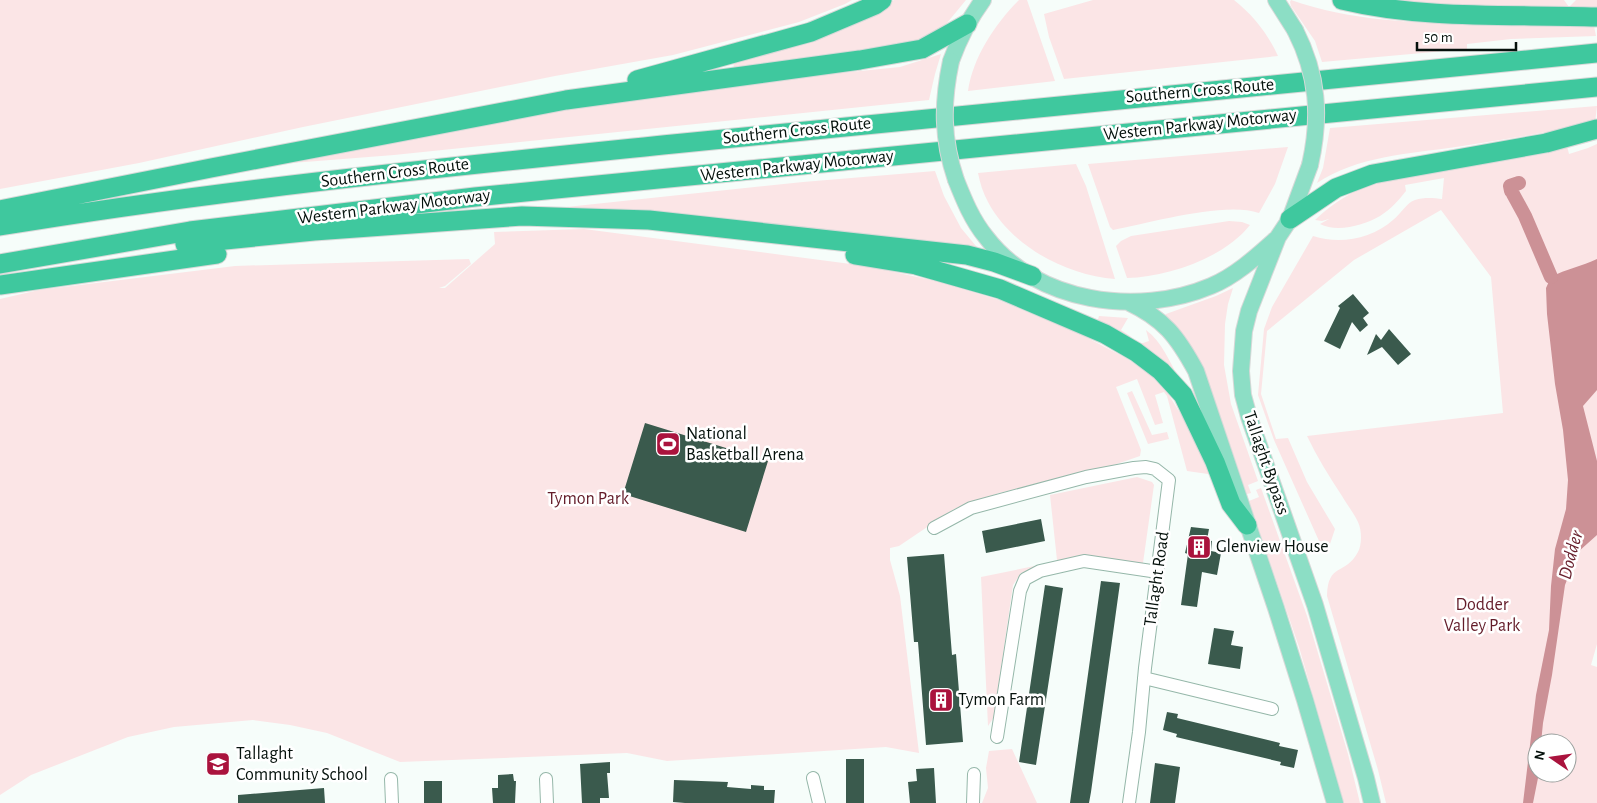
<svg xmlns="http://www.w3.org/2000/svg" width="1597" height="803" viewBox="0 0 1597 803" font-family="'Alegreya Sans',sans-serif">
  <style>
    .green { fill: #fbe5e6; fill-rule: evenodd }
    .water { fill: #cc9196 }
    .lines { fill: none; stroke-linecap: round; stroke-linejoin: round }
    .canal { stroke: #cc9196; stroke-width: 14 }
    .building { fill: #3a5a4d }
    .minor-casing { stroke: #95b7a9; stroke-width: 14 }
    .major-casing { stroke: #d7d9d8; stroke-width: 18 }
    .highway-casing { stroke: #d7d9d8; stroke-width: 21 }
    .minor { stroke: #fff; stroke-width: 12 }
    .major { stroke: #8cdec5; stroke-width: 16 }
    .highway { stroke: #3fc89e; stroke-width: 19 }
    .major-bridge-casing { stroke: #d7d9d8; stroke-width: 18; stroke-linecap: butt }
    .major-bridge { stroke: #8cdec5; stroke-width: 16 }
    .labels { text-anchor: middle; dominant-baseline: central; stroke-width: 5; stroke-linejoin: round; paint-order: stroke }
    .street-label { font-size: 18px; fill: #05110c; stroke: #fff }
    .poi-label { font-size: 18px; fill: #05110c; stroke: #fff; text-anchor: start }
    .park-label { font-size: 18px; fill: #631c29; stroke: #fff }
    .water-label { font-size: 19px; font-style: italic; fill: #68202d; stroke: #fff }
  </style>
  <rect width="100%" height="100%" fill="#f6fdfa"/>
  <path class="green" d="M0,0H852L845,4L799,22L673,55L555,76L303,127L139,163L0,189Z
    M894,0H966L947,23L931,34L909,45L734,68L733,61L845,29L862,21Z
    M1019,0H1027L1055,81L968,91C973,57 995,24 1019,0Z
    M1093,0H1234C1253,15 1268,34 1278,56L1064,79L1049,37L1044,14Z
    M1291,0C1351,21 1414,23 1476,24C1515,25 1555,25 1594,26L1596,36L1511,39L1467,44V49L1322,62L1315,41L1291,6L1290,2Z
    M1355,0H1564L1569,7L1576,0H1597V7L1435,8Z
    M941,54L935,74L929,100L394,155L292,163L435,134L568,109L724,85L900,67Z
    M1597,106L1595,123C1549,132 1502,140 1456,147C1408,154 1358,156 1317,183L1323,168L1330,128Z
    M1597,144V644L1591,665L1597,667V803H1386L1378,770L1327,596C1328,562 1345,576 1358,552C1362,544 1362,531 1358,522C1354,513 1347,505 1342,496C1329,476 1317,457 1307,436L1503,413L1491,277L1441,210L1354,260L1267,331L1261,394L1276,439L1288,438L1307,482L1335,529L1330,544L1319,541L1274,440L1258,395L1264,329L1272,307L1313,236C1340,245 1371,239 1393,220C1400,215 1407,202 1415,200C1424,197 1434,198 1442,199L1444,178L1405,185L1406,191C1399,200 1391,209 1380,216C1365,225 1337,233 1320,224L1329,219L1322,221L1315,220C1335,201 1353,191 1378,181L1549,153L1567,146L1569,154L1588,148ZM1537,743H1567V773H1537Z
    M1288,147L1275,184L1259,213C1225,201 1150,223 1113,230L1110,227L1088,164Z
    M1076,164L1086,186L1115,279C1066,275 1012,247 988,202C983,193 980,183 978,173Z
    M935,171L944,196L961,228L981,252L659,211L557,208L803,182Z
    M1229,221L1242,222L1250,225C1224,258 1168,277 1127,278L1116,246L1121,241L1131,236Z
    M584,229L866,266L936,281L996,299L1080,334L1126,358L1152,376L1169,395L1203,451L1213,473L1208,474L1187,471L1167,396L1164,392L1155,395L1163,423L1155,425L1137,379L1116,387L1141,450L1140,456L1111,466L999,493L954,509L899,546L890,548V560L900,596L919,753L886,747L667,761L627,753L400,762L327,733L290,725L253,720L174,727L128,737L31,775L0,795V299L39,290L235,266L469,259L471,264L445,286L439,288H445L495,244L494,232Z
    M1233,288L1228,304L1225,324L1224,365L1231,404L1258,481L1248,485L1251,493L1247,494L1212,392L1201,366L1165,317L1166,314L1216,296Z
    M1099,316L1128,318L1121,330L1130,336L1137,345L1149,341L1146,330C1162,342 1170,362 1179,379L1096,326Z
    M1132,391L1152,435L1167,432L1169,439L1148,444L1127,393Z
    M1137,477L1152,482L1154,485L1143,563L1082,559L1057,560L1050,495Z
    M1261,488L1307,616L1348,754L1360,803H1344L1299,647L1249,501L1259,497L1256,490Z
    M1049,563L1021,573L1013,585L994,717L988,726L981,577Z
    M1012,749L1037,803H982L988,788L986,768L989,751Z"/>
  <path class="water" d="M1597,259V390L1583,406L1597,461V535L1578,552L1565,585L1552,675L1543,723L1541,743H1537V773H1539L1533,803H1523L1536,695L1549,630L1551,586L1555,549L1566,509L1568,480L1563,430L1555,384L1547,314L1546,288L1551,277C1566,269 1582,266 1597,259Z"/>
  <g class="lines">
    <path class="canal" d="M1511,191L1510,186L1519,183
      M1513,194L1525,216L1551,277"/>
  </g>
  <path class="building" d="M1353,294L1369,313L1363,318L1368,325L1360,332L1352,322L1340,349L1324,341L1340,308L1338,306Z
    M1389,329L1411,354L1398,365L1382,347L1367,355L1376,334L1381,340Z
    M645,423L768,461L746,532L623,494Z
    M1041,519L1045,541L986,553L982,531Z
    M1191,527L1209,529L1207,540L1212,541L1211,551L1221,553L1217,575L1202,572L1197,607L1181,605L1188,554L1185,553Z
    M944,554L952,655L956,654L963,742L926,745L918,642H914L907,557Z
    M1101,581L1120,583L1091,792L1089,803H1070Z
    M1045,585L1063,588L1036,765L1019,762Z
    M1214,628L1234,631L1231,645L1243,647L1240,669L1208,664Z
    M1167,712L1178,714L1177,718L1280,743L1279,746L1298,750L1294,768L1280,765L1281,762L1176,737L1177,734L1163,730Z
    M846,759H864V803H846Z
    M610,762V773H607L609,798H600V803H582L580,764Z
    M1155,763L1180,767L1175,803H1150Z
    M934,768L936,803H910L908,782L917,781L916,769Z
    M513,774L514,781H516L515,803H493L492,788H498V775Z
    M674,780L728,782L727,787L751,789V785L764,786V790H775L774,803H685L673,802Z
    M424,781H442V803H424Z
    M324,788L325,803H238V795Z"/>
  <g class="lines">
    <defs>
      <path id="minor" d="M934,528L971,508L1086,477L1134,468L1146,467L1155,469L1169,480L1145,668L1139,732L1129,803
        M1144,678L1272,709
        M997,737L1020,591L1025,579L1040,571L1084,561L1158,572
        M813,778L819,803
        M391,779L392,803
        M546,779L547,803
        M973,803L974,774"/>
      <path id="major" d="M1276,0L1295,30
        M951,61C959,39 969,19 983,0
        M1310,165L1290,219L1278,237L1249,311L1244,331L1241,371L1243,395L1249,417L1315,605L1366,778L1372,803
        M956,180C964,200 972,220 986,237C1036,303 1138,317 1211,286C1235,276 1256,257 1275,240
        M1128,302C1164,319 1177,336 1196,371L1276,608L1305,700L1335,803"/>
      <path id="highway" d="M1342,0C1425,20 1512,14 1597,17
        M637,80L811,32L875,5L882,0
        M0,210L211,168L566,100L860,60L922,49L967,24
        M1290,219L1336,188L1373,174L1546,143L1597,129
        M0,226C223,189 448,167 673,144C981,112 1289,82 1597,53
        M185,244L314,231L522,216L649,220L967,255L994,262L1032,276
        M855,255L916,265L1000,289L1105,334L1136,352L1161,371L1183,395L1215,462L1231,504L1247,525
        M0,264L190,231L475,197L1597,87
        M0,285L217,254"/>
    </defs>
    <use href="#minor" class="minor-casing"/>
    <use href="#major" class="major-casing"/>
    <use href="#highway" class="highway-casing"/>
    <use href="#minor" class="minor"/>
    <use href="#major" class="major"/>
    <use href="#highway" class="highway"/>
    <defs>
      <path id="major-bridge" d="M1295,30C1318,75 1321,116 1310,165
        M951,61C942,103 942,139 956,180"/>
    </defs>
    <use href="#major-bridge" class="major-bridge-casing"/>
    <use href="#major-bridge" class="major-bridge"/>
  </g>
  <defs>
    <symbol id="stadium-square" viewBox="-11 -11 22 22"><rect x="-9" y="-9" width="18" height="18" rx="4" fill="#aa133d" stroke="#fff"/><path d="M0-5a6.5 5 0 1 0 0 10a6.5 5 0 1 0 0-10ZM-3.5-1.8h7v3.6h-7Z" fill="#fff"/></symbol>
    <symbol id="building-square" viewBox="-11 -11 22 22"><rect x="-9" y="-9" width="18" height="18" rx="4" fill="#aa133d" stroke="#fff"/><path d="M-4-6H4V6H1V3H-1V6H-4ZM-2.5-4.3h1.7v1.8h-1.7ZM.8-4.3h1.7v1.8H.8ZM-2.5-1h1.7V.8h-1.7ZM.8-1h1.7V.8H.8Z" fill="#fff"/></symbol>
    <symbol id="school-square" viewBox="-11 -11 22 22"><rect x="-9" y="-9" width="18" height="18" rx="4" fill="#aa133d" stroke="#fff"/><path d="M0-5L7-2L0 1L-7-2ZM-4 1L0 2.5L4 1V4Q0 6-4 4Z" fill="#fff"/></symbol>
  </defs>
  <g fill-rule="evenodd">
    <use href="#stadium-square" x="654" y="430" width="28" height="28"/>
    <use href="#building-square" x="1185" y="533" width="28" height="28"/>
    <use href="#building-square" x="927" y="686" width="28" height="28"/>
    <use href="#school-square" x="204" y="750" width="28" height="28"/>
  </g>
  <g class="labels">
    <g class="street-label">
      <text transform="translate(1200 91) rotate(-5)">Southern Cross Route</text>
      <text transform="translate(1200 125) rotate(-6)">Western Parkway Motorway</text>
      <text transform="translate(797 131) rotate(-6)">Southern Cross Route</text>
      <text transform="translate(797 166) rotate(-6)">Western Parkway Motorway</text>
      <text transform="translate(395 173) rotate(-7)">Southern Cross Route</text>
      <text transform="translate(394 207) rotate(-7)">Western Parkway Motorway</text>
      <text transform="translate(1266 463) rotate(71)">Tallaght Bypass</text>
      <text transform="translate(1157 579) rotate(-82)">Tallaght Road</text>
    </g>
    <g class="poi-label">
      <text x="686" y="434">National<tspan x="686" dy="21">Basketball Arena</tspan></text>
      <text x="1216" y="547">Glenview House</text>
      <text x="958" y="700">Tymon Farm</text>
      <text x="236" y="754">Tallaght<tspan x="236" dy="21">Community School</tspan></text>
    </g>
    <g class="park-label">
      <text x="588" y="499">Tymon Park</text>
      <text x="1482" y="605">Dodder<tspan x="1482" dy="21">Valley Park</tspan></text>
    </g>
    <g class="water-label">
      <text transform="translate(1571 555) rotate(-75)">Dodder</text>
    </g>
  </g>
  <g transform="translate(1552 758) rotate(283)"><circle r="24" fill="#ffffff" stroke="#9ba09e"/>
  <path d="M0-4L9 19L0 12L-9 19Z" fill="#aa133d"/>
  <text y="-8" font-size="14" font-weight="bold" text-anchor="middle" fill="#05110c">N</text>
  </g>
  <path d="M1417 42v8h99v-8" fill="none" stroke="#05110c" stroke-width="2.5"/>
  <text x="1424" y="42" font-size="15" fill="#05110c" stroke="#ffffff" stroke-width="4" paint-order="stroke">50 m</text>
</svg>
